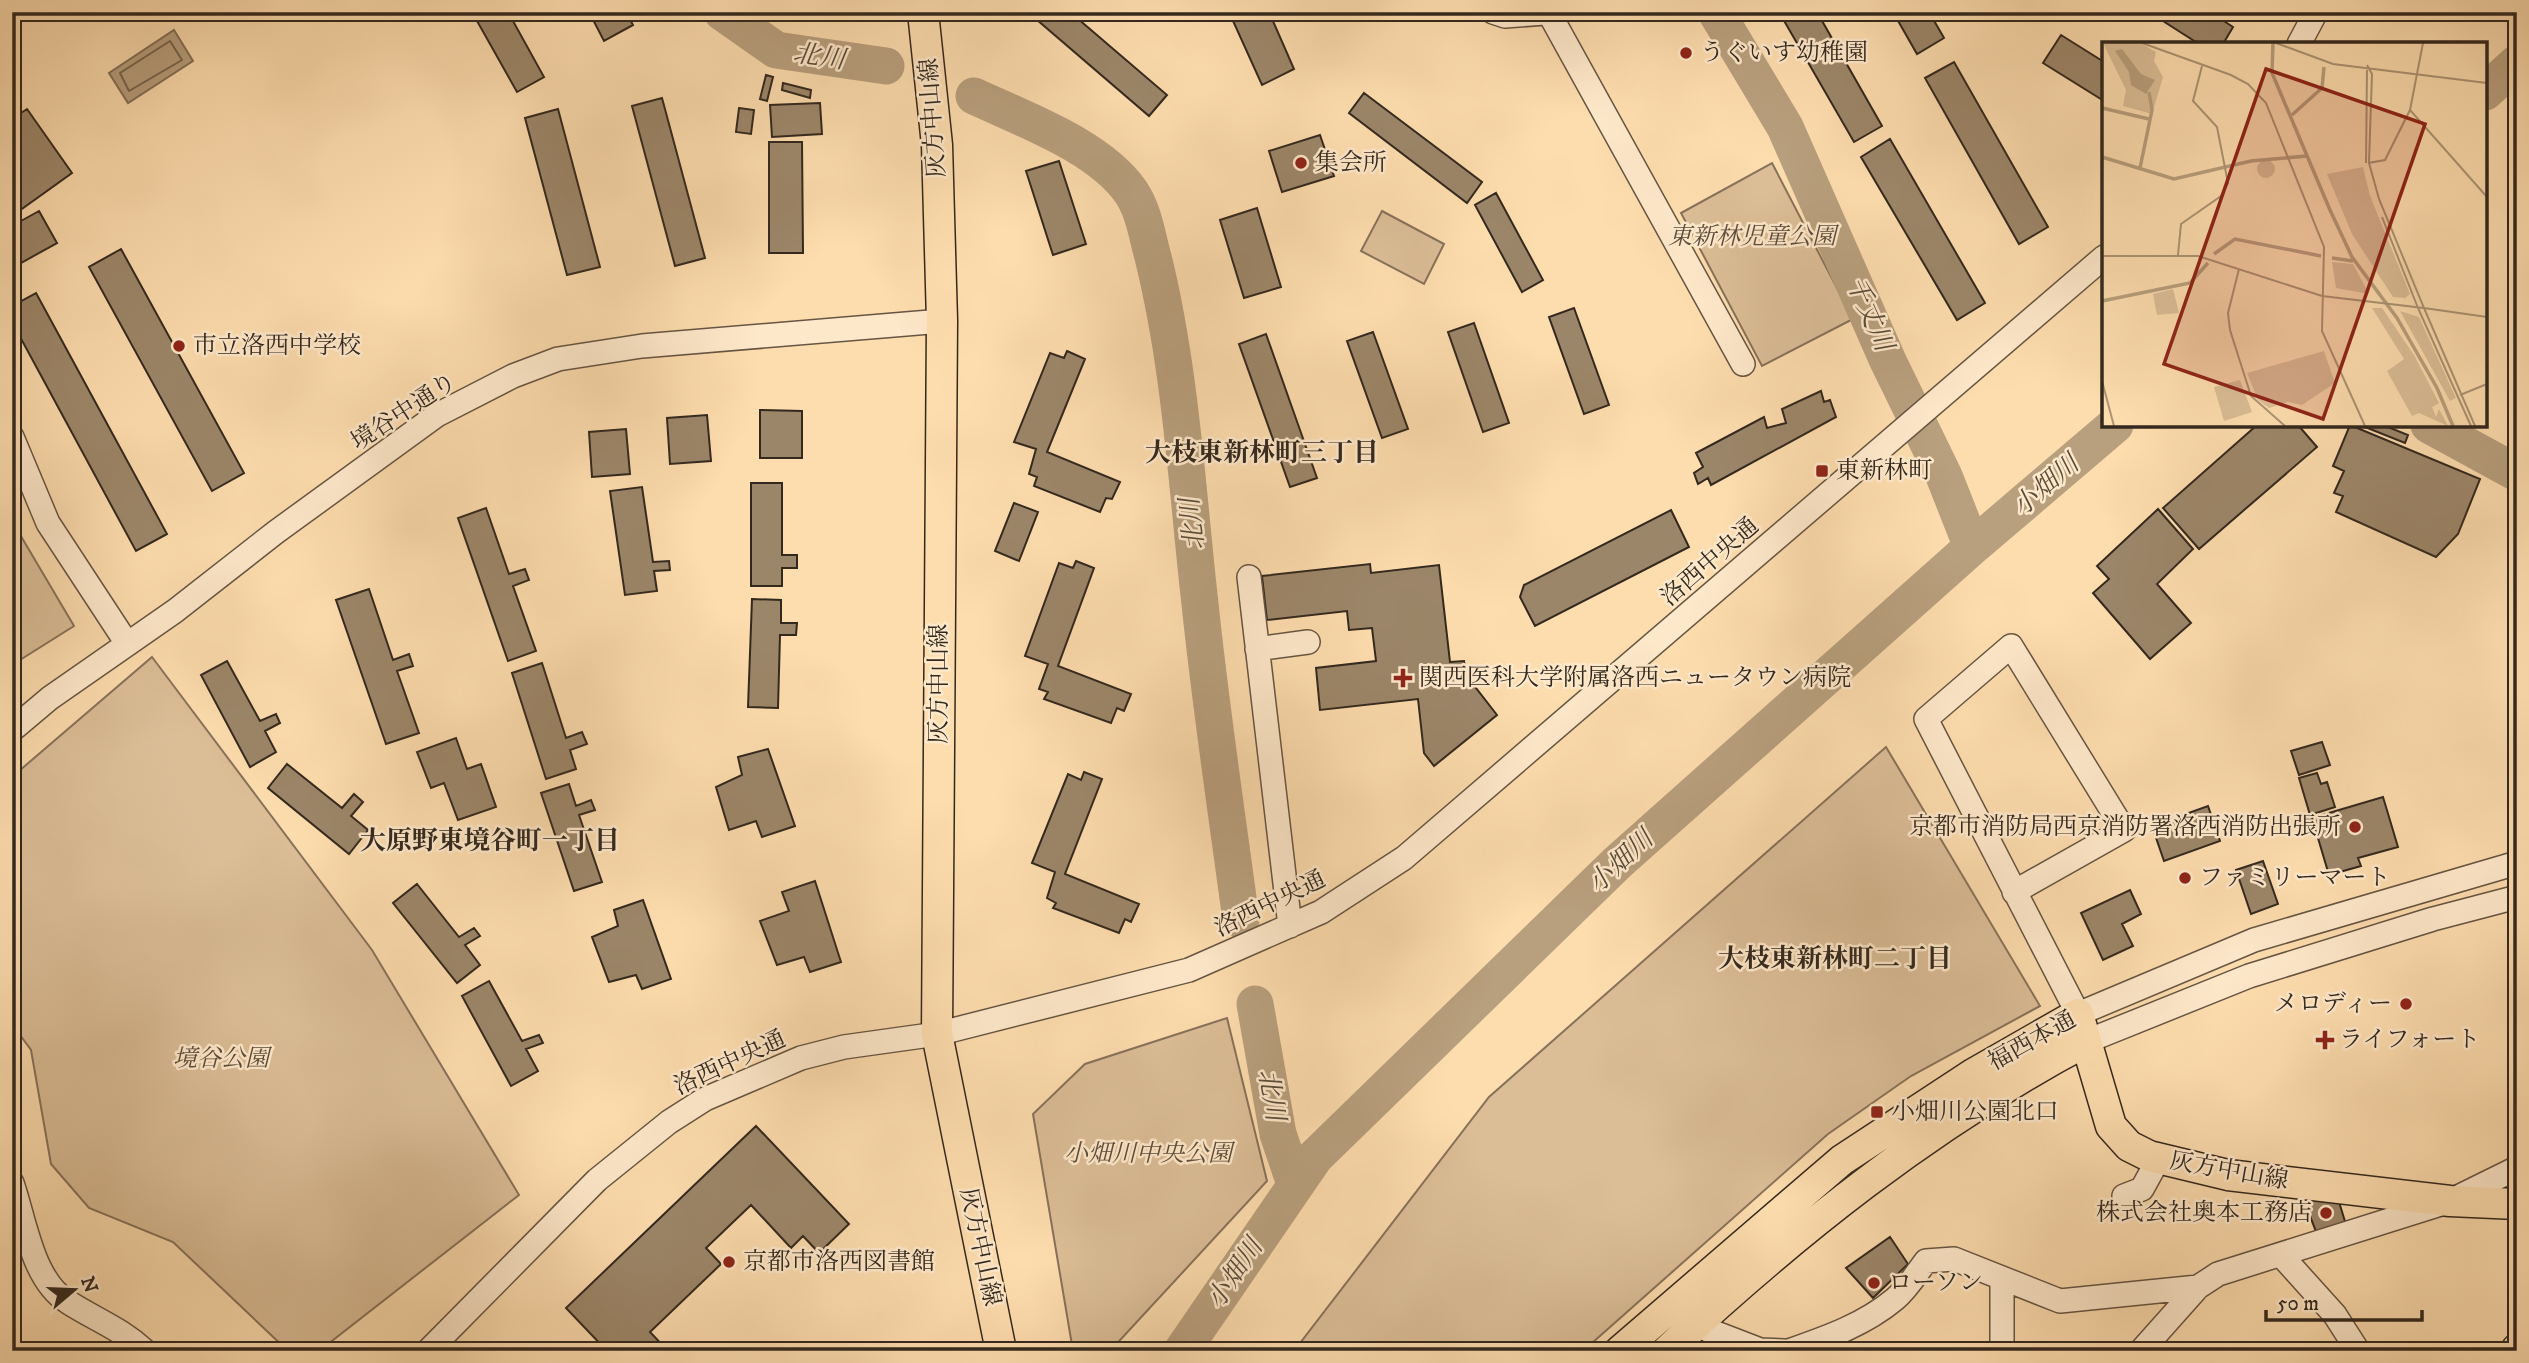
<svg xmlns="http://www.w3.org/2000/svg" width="2529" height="1363" viewBox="0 0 2529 1363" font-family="'IM FELL DW Pica','Noto Serif JP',serif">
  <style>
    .green { fill: #dbbd96; stroke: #87725a; stroke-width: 2 }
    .water { fill: #b89f7d; stroke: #836f57; stroke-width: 2 }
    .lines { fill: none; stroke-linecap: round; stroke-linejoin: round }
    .shore { stroke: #76644e; stroke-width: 2 }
    .river { stroke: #b89f7d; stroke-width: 37 }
    .building { fill: #9c8669; stroke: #33281e; stroke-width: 2 }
    .minor-casing { stroke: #665542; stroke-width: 26 }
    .major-casing { stroke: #33281e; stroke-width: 33 }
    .minor { stroke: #fee8ca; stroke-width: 23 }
    .major { stroke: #fddcae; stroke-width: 30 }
    .poi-dot { fill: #8f2418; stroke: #fee8ca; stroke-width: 2.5 }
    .labels { text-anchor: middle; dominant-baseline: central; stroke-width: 5; stroke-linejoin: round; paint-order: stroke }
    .poi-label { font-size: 24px; fill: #33281e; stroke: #fee8ca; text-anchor: start }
    .street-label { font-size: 24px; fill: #33281e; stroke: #fee8ca }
    .park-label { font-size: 24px; font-style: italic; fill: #5d4d3c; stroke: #fee8ca }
    .water-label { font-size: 26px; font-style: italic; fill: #5b4c3a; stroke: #fee8ca }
    .neighbourhood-label { font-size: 26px; font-weight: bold; fill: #33281e; stroke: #fee8ca }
    .inset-river { fill: none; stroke: #b89f7d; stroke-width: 3.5 }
    .inset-road { fill: none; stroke: #ac9474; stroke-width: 2 }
    .view { fill: #8f2418; fill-opacity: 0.15; stroke: #8f2418; stroke-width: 3.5 }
    .inset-edge { fill: none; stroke: #33281e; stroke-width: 3.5 }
  </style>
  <rect width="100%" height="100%" fill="#fddcae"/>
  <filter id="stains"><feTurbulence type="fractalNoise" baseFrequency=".00286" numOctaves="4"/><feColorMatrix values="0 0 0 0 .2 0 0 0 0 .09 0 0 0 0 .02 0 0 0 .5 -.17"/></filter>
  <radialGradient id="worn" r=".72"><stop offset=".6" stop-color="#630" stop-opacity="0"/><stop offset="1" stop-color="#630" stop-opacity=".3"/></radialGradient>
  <path class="green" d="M1772,163L1853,319L1762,366L1681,213Z
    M1382,211L1444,244L1424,284L1361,251Z
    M12,521L74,626L12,665Z
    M152,657L372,950L519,1195L319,1351H288L173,1242L89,1208L51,1164L31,1050L12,1024V777Z
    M1886,747L2040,1006L1911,1076L1828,1134L1583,1351H1294L1489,1097Z
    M1227,1018L1267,1181L1110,1351H1073L1033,1114L1085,1064Z"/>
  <path class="water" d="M174,30L193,61L128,103L109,73Z"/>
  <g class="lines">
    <path class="shore" d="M170,41L182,60L129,91L120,73Z"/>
    <path class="river" d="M722,12L776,50L886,66
      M1716,12L1785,127L1888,361L1944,476L1972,547
      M2485,92L2517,63
      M974,96C1023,119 1099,146 1131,192C1144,211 1147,236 1153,257C1181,370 1187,489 1200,604C1211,710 1227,815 1241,920
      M2429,425L2517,473
      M1255,1004L1278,1134L1295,1184
      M1182,1351L1315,1157L1617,863L1972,547L2115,425"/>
  </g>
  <path class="building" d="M472,12H508L544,77L517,92Z
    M589,12H626L633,25L604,41Z
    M1041,12H1070L1167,95L1149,116L1036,19Z
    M1229,12H1269L1294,69L1262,85Z
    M1779,12H1817L1882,126L1854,142Z
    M1893,12H1929L1944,38L1917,54Z
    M2149,12H2210L2233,27L2223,44H2199Z
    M2061,35L2104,62V101L2043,63Z
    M1954,62L2048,227L2019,244L1925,78Z
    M766,75L773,77L767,101L760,99Z
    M783,83L811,90L810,98L782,90Z
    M1364,93L1482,182L1467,203L1349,113Z
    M662,98L705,258L675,266L632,106Z
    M820,103L822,134L772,137L770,105Z
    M739,108L754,110L751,134L736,132Z
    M27,109L72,173L12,216V119Z
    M558,109L600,267L567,275L525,118Z
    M1320,135L1334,176L1282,192L1269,151Z
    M1890,139L1985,303L1957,320L1861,157Z
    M769,142H802L803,253H769Z
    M1059,161L1086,244L1053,255L1026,171Z
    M1496,193L1543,280L1522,292L1475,205Z
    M1257,208L1281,287L1244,298L1220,220Z
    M39,211L57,243L12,268V226Z
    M121,249L244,473L212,491L89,267Z
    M36,293L167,534L136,551L12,322V306Z
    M1574,308L1609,405L1584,414L1549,317Z
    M1474,323L1509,423L1483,432L1448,332Z
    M1373,332L1408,429L1382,438L1347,341Z
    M1266,334L1317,478L1290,487L1239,344Z
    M1067,351L1085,359L1047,452L1120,482L1112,499L1106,498L1100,512L1034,486L1037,477L1029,474L1036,449L1014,442L1050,353L1064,358Z
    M1821,391L1824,402L1830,400L1836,417L1711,485L1708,478L1698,484L1694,473L1703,467L1696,453L1764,417L1767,428L1786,423L1782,409Z
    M760,410L802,411V458H760Z
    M707,415L711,461L670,464L667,418Z
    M2257,425H2298L2317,447L2199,549L2163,508Z
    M2350,425L2480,479L2458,534L2436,557L2336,512L2343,496L2334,493L2344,471L2333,466Z
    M2360,425H2383L2408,435L2405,443Z
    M626,429L630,474L592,477L589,432Z
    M751,483H782V555H797V568H782V586H751Z
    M642,487L653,562L669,561L670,570L654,571L657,591L625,595L610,491Z
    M1014,503L1038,512L1019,561L995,551Z
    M486,508L509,574L525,569L529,580L513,586L536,651L508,661L458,518Z
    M2158,509L2193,549L2157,584L2191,623L2150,659L2093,593L2109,579L2097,566Z
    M1671,510L1689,547L1535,626L1520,597L1524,585Z
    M1076,561L1094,568L1058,666L1131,694L1124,711L1117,708L1111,723L1044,699L1048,692L1039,689L1048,664L1025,656L1059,563L1073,568Z
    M1370,564L1371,573L1439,565L1450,662L1464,661L1466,675L1497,715L1434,766L1424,753L1418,699L1320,710L1316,668L1376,661L1372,628L1349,630L1347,611L1267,620L1262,576Z
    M369,589L393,660L409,654L413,666L397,671L419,733L386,744L336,600Z
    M752,599L781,600V623H797L796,635H780L778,708L748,707Z
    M227,661L260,721L276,714L280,723L265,731L276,752L250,767L201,675Z
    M542,663L566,738L582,732L587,744L570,750L576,769L546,779L512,673Z
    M456,738L467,769L481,764L496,807L458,820L444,783L431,788L417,752Z
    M2322,742L2330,765L2299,775L2291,751Z
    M768,749L795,826L762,837L756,821L729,830L716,787L742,775L738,757Z
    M287,764L342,808L354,794L363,802L351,816L368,830L349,854L268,788Z
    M1084,772L1102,779L1065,874L1139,904L1131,922L1125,919L1119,933L1053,908L1056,903L1047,898L1055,872L1032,863L1068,774L1081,780Z
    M2317,773L2321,784L2327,782L2335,807L2310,815L2299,778Z
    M569,784L576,806L591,800L595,810L579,815L602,882L574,891L541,793Z
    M2383,797L2398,847L2358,858L2361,866L2329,875L2312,818Z
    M2208,806L2220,841L2164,861L2152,826Z
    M2263,861L2278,904L2251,914L2236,870Z
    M815,881L841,962L810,972L804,957L777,965L760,921L789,911L782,892Z
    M417,884L459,937L474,928L480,936L465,945L480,965L457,983L393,903Z
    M2130,890L2141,914L2122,924L2133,946L2103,960L2081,913Z
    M643,900L671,979L642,989L636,975L609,982L592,937L618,926L614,910Z
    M489,981L522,1041L539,1035L543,1043L526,1049L538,1071L511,1086L462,996Z
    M756,1126L849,1224L819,1253L803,1236L791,1248L751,1205L706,1248L721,1264L650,1332L668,1351H607L566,1308Z
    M2336,1192L2347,1228L2317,1234L2303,1198Z
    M1890,1237L1908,1264L1873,1298L1846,1268Z"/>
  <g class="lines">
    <defs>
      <path id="minor" d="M1493,12L1505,16L1559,12
        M1549,13L1743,364
        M2299,44L2316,12
        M12,437L48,523L126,642
        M1249,577L1290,926
        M1257,649L1308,642
        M12,730L50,698L175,611L276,532L437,415L513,376L558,359L642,346L942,321
        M2014,892L2124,830L2011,646L1926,719L2078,1014L2254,940L2517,863
        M2085,1042L2249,976L2433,919L2517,897
        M12,1183C25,1220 32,1280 68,1302C96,1320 120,1328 145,1351
        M2124,1196L2142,1189L2159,1158
        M2281,1255L2335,1315L2358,1351
        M1695,1325L1760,1350L1784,1351
        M428,1351L597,1180L669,1122L705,1099L801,1058L844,1047L937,1034L1189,970L1321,912L1404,858L2104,257
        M1789,1351C1826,1338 1864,1325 1895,1299C1907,1289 1916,1274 1926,1261L1954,1259L2060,1301L2198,1287
        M2002,1351V1280
        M2141,1351L2198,1287L2218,1274L2450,1201L2517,1168"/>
      <path id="major" d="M923,12L937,145L942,321L937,1034L1001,1351
        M1620,1351L1842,1160L1973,1074L2078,1014L2111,1126L2129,1146L2149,1156L2228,1175L2450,1201L2517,1204
        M1667,1351C1795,1232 1930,1124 2085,1042
        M2516,1351L2517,1349"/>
    </defs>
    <use href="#minor" class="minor-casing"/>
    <use href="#major" class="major-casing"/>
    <use href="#minor" class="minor"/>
    <use href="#major" class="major"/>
  </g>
  <g class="poi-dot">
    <circle cx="1686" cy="53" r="7"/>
    <circle cx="1301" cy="163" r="7"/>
    <circle cx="179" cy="346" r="7"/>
    <rect x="1815" y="464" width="14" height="14" rx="3.5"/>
    <path d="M1399.5 667.5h7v7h7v7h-7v7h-7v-7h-7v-7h7z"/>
    <circle cx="2355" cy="827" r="7"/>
    <circle cx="2185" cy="878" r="7"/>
    <circle cx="2406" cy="1004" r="7"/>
    <path d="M2321.5 1029.5h7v7h7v7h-7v7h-7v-7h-7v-7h7z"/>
    <rect x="1870" y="1105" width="14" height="14" rx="3.5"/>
    <circle cx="2326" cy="1213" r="7"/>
    <circle cx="729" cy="1262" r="7"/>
    <circle cx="1874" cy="1283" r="7"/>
  </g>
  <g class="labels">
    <g class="poi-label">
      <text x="1700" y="53">うぐいす幼稚園</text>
      <text x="1315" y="163">集会所</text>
      <text x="193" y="346">市立洛西中学校</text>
      <text x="1836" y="471">東新林町</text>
      <text x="1419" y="678">関西医科大学附属洛西ニュータウン病院</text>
      <text x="2341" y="827" text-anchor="end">京都市消防局西京消防署洛西消防出張所</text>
      <text x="2199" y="878">ファミリーマート</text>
      <text x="2392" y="1004" text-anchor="end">メロディー</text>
      <text x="2339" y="1040">ライフォート</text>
      <text x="1891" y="1112">小畑川公園北口</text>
      <text x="2312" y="1213" text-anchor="end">株式会社奥本工務店</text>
      <text x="743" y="1262">京都市洛西図書館</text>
      <text x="1888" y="1283">ローソン</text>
    </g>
    <g class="street-label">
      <text transform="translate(933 118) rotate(-94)">灰方中山線</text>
      <text transform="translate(404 412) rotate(-33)">境谷中通り</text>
      <text transform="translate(1710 562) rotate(-41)">洛西中央通</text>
      <text transform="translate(939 684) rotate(-90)">灰方中山線</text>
      <text transform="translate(1270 904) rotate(-26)">洛西中央通</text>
      <text transform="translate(2032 1041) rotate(-29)">福西本通</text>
      <text transform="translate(730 1063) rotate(-25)">洛西中央通</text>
      <text transform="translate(2229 1171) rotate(10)">灰方中山線</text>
      <text transform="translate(980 1247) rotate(78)">灰方中山線</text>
    </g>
    <g class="park-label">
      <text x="1752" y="237">東新林児童公園</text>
      <text x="221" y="1059">境谷公園</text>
      <text x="1148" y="1154">小畑川中央公園</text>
    </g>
    <g class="water-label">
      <text transform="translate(819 57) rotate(8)">北川</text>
      <text transform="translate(1869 314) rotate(66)">千丈川</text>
      <text transform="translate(2046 486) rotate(-41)">小畑川</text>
      <text transform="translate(1193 524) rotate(-97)">北川</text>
      <text transform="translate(1621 862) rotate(-43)">小畑川</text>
      <text transform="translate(1271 1095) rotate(80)">北川</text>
      <text transform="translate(1235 1274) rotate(-56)">小畑川</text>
    </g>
    <g class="neighbourhood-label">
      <text x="1262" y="453">大枝東新林町三丁目</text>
      <text x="490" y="841">大原野東境谷町一丁目</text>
      <text x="1835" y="959">大枝東新林町二丁目</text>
    </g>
  </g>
  <g transform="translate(2102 42)">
    <rect width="385" height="385" fill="#fddcae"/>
    <path d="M1,1H38L54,10L52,19L61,35L50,72L21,64L24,48ZM155 127a9 9 0 1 1 18 0a9 9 0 1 1-18 0ZM261,125L268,154L308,252L303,256L291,255L250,192L225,132ZM230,220L251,222L267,252L234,246ZM71,247L77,271L55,273L51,252ZM270,266H280L312,313L337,361L330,365L334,375L337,367L346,384L317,371L310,374L285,329L302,317ZM298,269L317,275L354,356L348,359ZM222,309L233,341L200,363L186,360L167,366L156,358L145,331ZM138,338L150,370L122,379L112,345Z" fill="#dbbd96"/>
    <path d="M20,7L39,32L53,38L44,52L29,43L27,30L13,9Z" fill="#b89f7d"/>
    <path class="inset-river" d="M171,1L170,31L228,168L250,215L295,276L335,346L351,384M0,66L47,77M190,73L220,46L222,25M0,115L72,137L149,119L205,114M38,126L50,68L47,50M112,212L133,197L219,214M230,216L251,219M0,259L88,241L106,221"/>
    <path class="inset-road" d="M40,1L129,33L146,42L164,61L222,205L220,289L263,384M174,1L231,22L385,41M321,1L308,68L385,155M265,23L270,32L267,120M264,121L265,28M266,121L283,118L308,68M280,175L316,266M76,213L79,182L119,154L126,141L115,85L91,59L100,24M0,214H96L220,254L322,266L277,157L267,121M137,227L126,271L128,288L149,354L183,384M316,266L369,384M322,266L373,384M322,266L385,275M0,339L12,384M358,353L385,342"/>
    <path class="view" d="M164,27L323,82L221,377L62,322Z"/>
    <rect width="385" height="385" class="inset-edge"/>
  </g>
  <rect width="2529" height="1363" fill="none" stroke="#fddcae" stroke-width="42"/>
  <rect x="14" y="14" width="2501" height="1335" fill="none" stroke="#33281e" stroke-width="3.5"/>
  <rect x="21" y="21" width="2487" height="1321" fill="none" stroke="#33281e" stroke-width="2"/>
  <g transform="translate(74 1290) rotate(71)" stroke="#fee8ca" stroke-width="5" paint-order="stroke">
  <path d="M0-5L12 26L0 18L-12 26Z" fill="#33281e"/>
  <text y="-10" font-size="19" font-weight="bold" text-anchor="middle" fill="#33281e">N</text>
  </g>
  <path d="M2266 1310v10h156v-10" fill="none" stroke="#33281e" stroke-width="3.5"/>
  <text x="2277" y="1310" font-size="21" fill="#33281e" stroke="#fee8ca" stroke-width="5" paint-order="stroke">50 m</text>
  <rect width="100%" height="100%" filter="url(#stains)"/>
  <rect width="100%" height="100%" fill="url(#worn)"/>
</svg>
